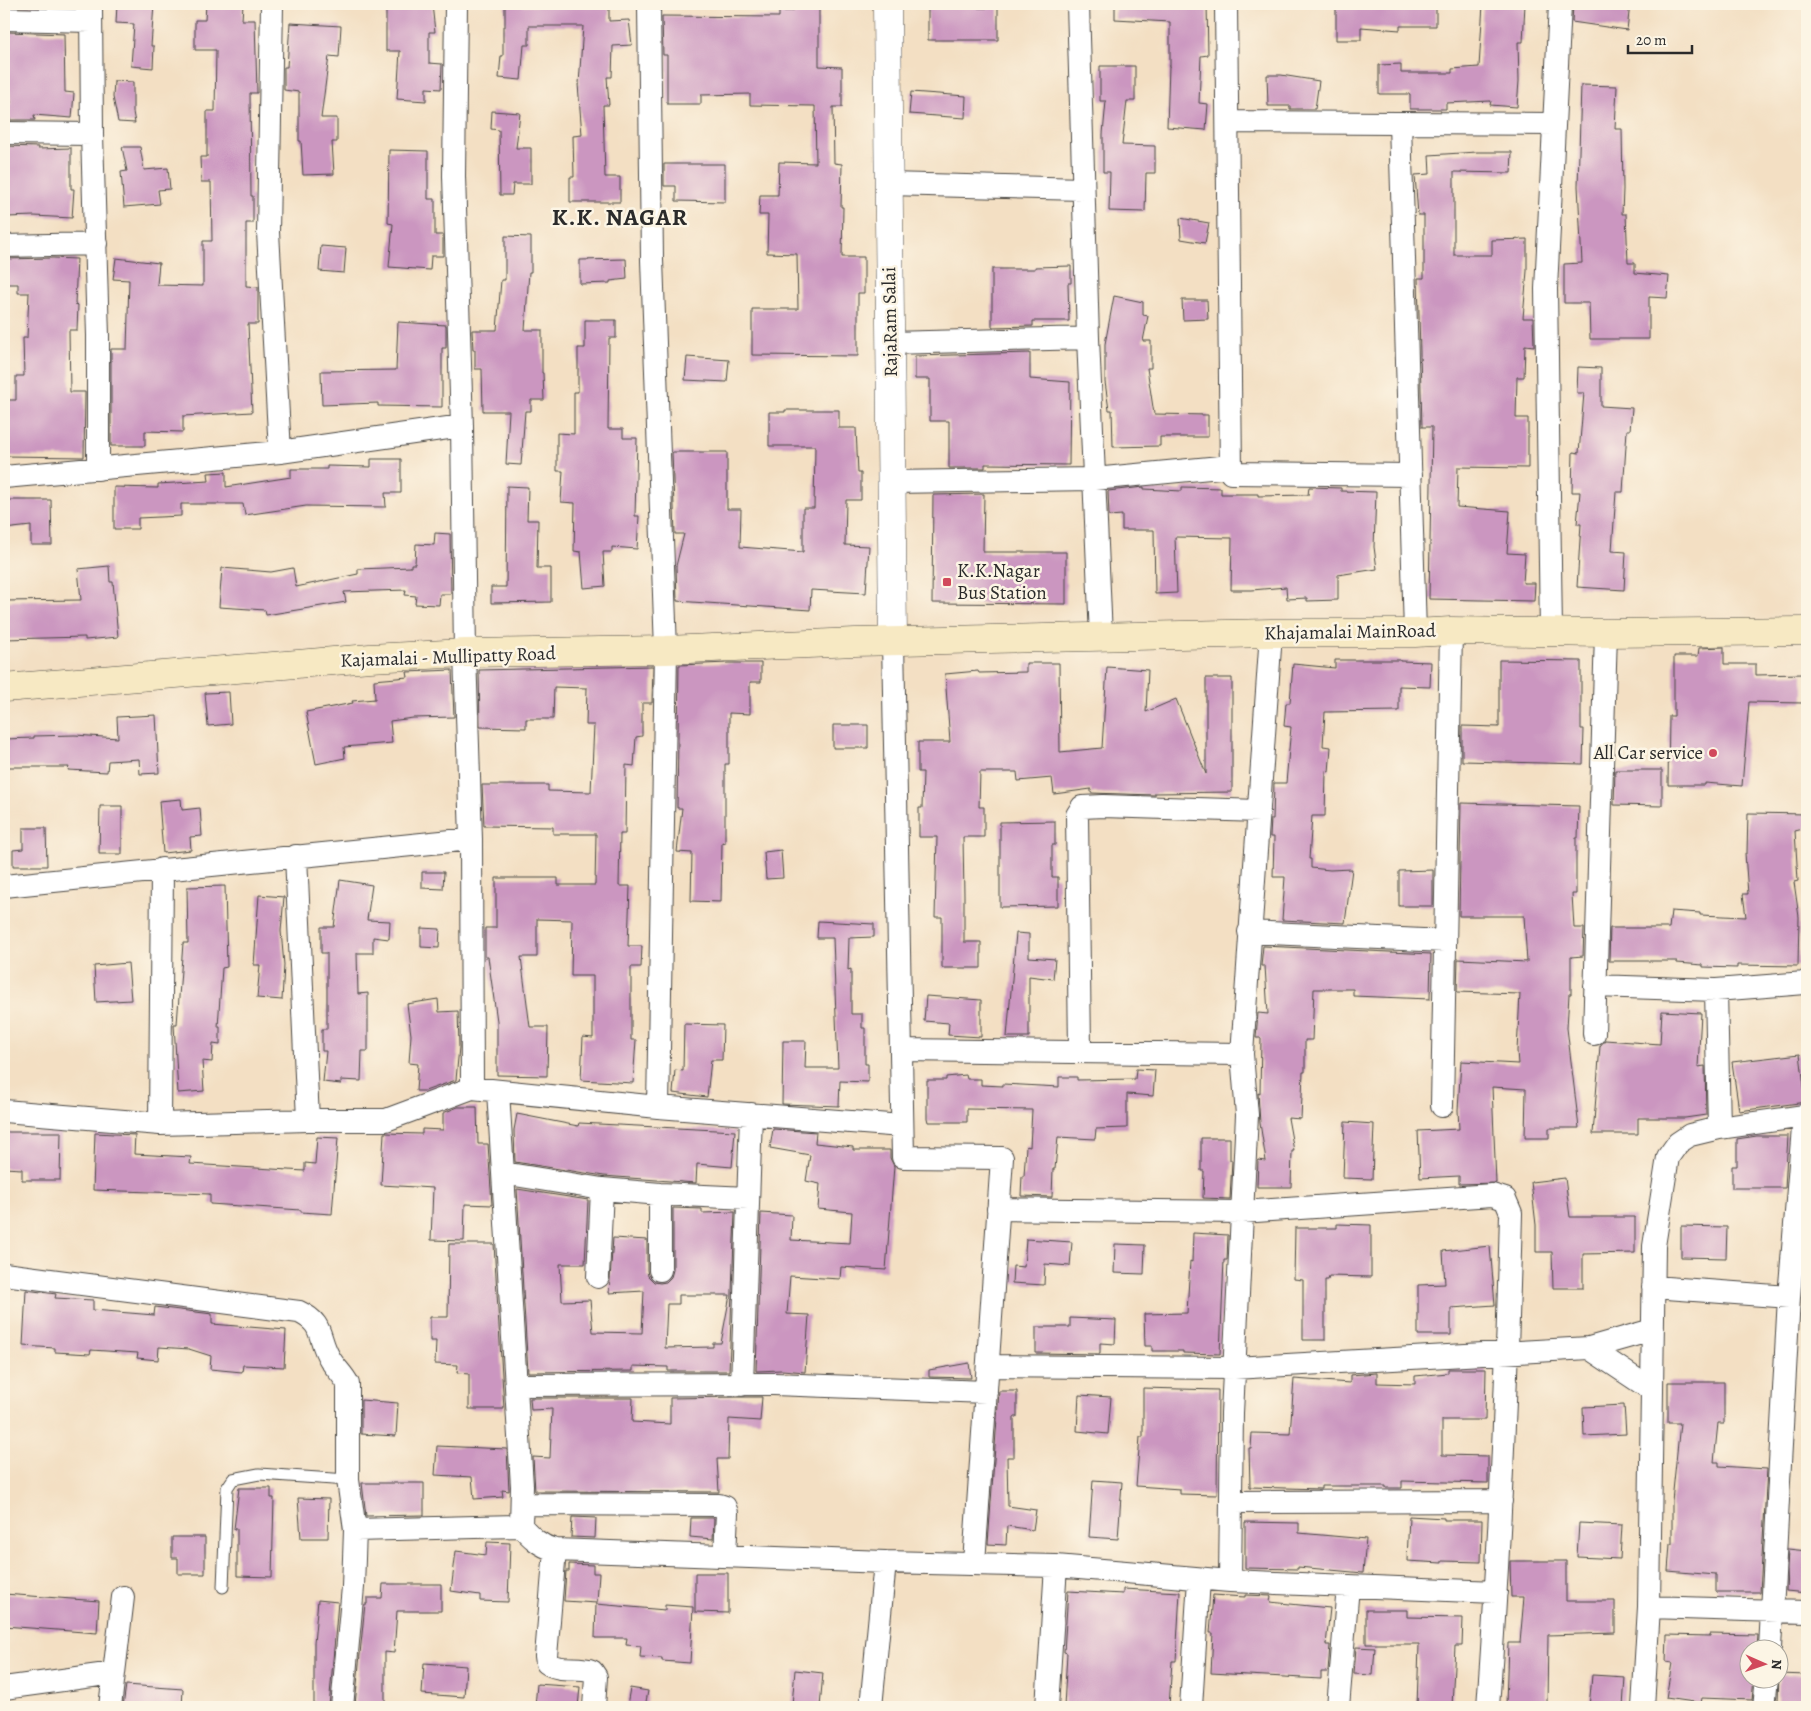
<svg xmlns="http://www.w3.org/2000/svg" width="1811" height="1711" viewBox="0 0 1811 1711" font-family="Alegreya,serif">
  <style>
    .building { fill: #cb96c0; fill-rule: evenodd }
    .lines { fill: none; stroke-linecap: round; stroke-linejoin: round }
    .service-casing { stroke: #494642; stroke-width: 13 }
    .minor-casing { stroke: #494642; stroke-width: 24 }
    .tertiary-casing { stroke: #494642; stroke-width: 29 }
    .secondary-casing { stroke: #494642; stroke-width: 29 }
    .service { stroke: #fff; stroke-width: 11 }
    .minor { stroke: #fff; stroke-width: 22 }
    .tertiary { stroke: #fff; stroke-width: 28 }
    .secondary { stroke: #f7e9c3; stroke-width: 28 }
    .poi-dot { fill: #d1495b; stroke: #fcf5e5; stroke-width: 2 }
    .labels { text-anchor: middle; dominant-baseline: central; stroke-width: 5; stroke-linejoin: round; paint-order: stroke }
    .street-label { font-size: 19px; fill: #2b2b2b; stroke: #fcf5e5 }
    .poi-label { font-size: 19px; fill: #2b2b2b; stroke: #fcf5e5; text-anchor: start }
    .district-label { font-size: 24px; font-weight: bold; letter-spacing: 1px; fill: #2b2b2b; stroke: #fcf5e5 }
  </style>
  <rect width="100%" height="100%" fill="#fcf5e5"/>
  <filter id="ink" filterUnits="userSpaceOnUse"><feTurbulence type="fractalNoise" baseFrequency=".02" numOctaves="2"/><feDisplacementMap in="SourceGraphic" scale="10" xChannelSelector="R" yChannelSelector="G"/><feConvolveMatrix kernelMatrix="1 2 1 2 8 2 1 2 1" color-interpolation-filters="sRGB"/></filter>
  <filter id="wash" filterUnits="userSpaceOnUse"><feTurbulence type="fractalNoise" baseFrequency=".0096" numOctaves="4" result="noise"/><feDisplacementMap in="SourceGraphic" scale="20" xChannelSelector="R" yChannelSelector="G"/><feGaussianBlur stdDeviation="1.12" result="paint"/><feColorMatrix in="noise" values="0 0 0 0 0 0 0 0 0 0 0 0 0 0 0 0 0 1.4 0 .05"/><feComposite in="paint" operator="in"/></filter>
  <g filter="url(#wash)">
    <rect width="100%" height="100%" fill="#f3dfc3"/>
    <g id="blocks">
      <path class="building" d="M9,4H66V7L9,6Z
        M117,4H154L151,46H154L153,68L131,66L134,24L116,23Z
        M206,4H243L242,20H255L257,93H250L251,196H253V223H246V286L258,287V324H248L252,412L183,416V432L145,431V446H111V349H127L129,280L113,279L116,258L159,263L157,285L203,286V241H212L211,182H201L200,157H207V111H215L216,50H195V20H205Z
        M386,4H432L435,32H429V63L442,64L441,89L426,88V101L397,99L400,51H386Z
        M558,4H609V21L629,20L632,45L613,46L612,77H607L609,105H603L605,177H620V202H570V177H574L573,136L582,135L578,84H579L583,26H529V45H524L521,80L499,78L501,56H503V27H505V6H558Z
        M792,4H819V66L842,67V107H833L834,163L842,164L841,207H843L842,257H864V293H858V356L752,355V309H798L797,254L767,253L768,215H759L760,195H778L779,162L816,163L815,106L750,105V94L701,95V104H667V55H663L662,16L779,17V11H793Z
        M928,4H978V8H998V40H928Z
        M1115,4H1207L1208,55L1201,56L1199,103L1208,104L1206,130L1167,127L1169,66H1170V22L1115,19Z
        M1336,4H1436V26H1400V30L1361,27V40H1336Z
        M1483,4H1525L1523,42H1518L1519,81L1517,107L1490,105L1491,101L1446,103V109H1410V94H1379V65L1401,64V73H1452V69L1479,67Z
        M1573,4H1630L1627,30L1572,22Z
        M290,23L341,26L339,57L329,56L321,118H337V142H332L334,174L303,175L301,141H299V92L284,90V67H287Z
        M8,32L64,34L65,92L74,93L72,118L34,115L35,120H10L7,104L11,103L7,73H4V35H8Z
        M1100,66H1135V101H1127L1122,145L1155,146V173H1146L1145,212L1109,211L1110,172H1103V134L1106,101H1100Z
        M1267,75H1281L1319,81L1315,109H1290V106H1268Z
        M114,81L133,82V112L135,123L118,122L113,97Z
        M1581,85L1617,86L1615,129H1622L1623,189L1622,214H1626L1628,263H1635V273L1669,276L1667,298L1649,297V339H1590L1589,303H1564V264L1582,263L1578,186Z
        M911,92L966,96L965,118L909,114Z
        M492,111L520,113L516,148H531V184H513L512,195H500L499,130L491,129Z
        M5,146L38,147V149L71,148V189H74L72,218L34,216L7,217V167H5Z
        M122,147H140L144,170L168,168L170,189L158,190L160,204L124,207L121,172L127,171Z
        M389,150L428,151V199H435V235H443V256H431L430,270L389,267L393,224L388,223Z
        M1477,152H1512L1511,173L1454,172V255H1492V240L1527,239V271L1523,318H1533L1534,346L1525,345L1524,377H1517L1516,418H1528V468L1458,467L1457,507L1510,511L1507,553L1525,554L1523,583H1535L1534,601L1429,599L1432,427H1422L1418,278H1424V215H1418L1415,175L1430,174L1429,155Z
        M664,164H725V202L676,201V186H664Z
        M1180,218L1209,223L1205,243L1181,239Z
        M505,236L531,237V272H529L525,330H542V373H543L544,400H531V411H525L521,465L506,464L509,411H483L482,369H475V350H473L472,330H497L501,280H505Z
        M321,246L346,248L344,273L319,271Z
        M53,258L77,259L75,304L78,305L77,330H69L70,392H85L84,457L4,456V400H16V376H24L23,338H27L29,293H18V284H4V259Z
        M626,259L627,279L610,281V283L580,284V260Z
        M1071,266V283H1068L1069,321H1033V326L992,327V269H1035V267Z
        M1114,296L1143,302V315L1148,316L1143,341H1151V368H1147L1154,414L1208,415V437H1160V446L1113,447L1112,410H1109L1105,382V344Z
        M1182,300H1207L1208,319L1183,320Z
        M585,320H616V338H609L608,429H623V438H637L635,516H639L637,549L612,547V552H603L605,586L584,588L581,552L574,551L575,503L561,502L563,471H557V433L574,434V392H578V348H585Z
        M398,322L446,325V348H442V407L378,406V403L322,405L321,371L396,370Z
        M1030,353V379L1070,382L1069,465L985,464V468H949V421H930V379H915V356Z
        M687,357L729,360L727,382L685,380Z
        M1578,367L1601,368V406L1632,408L1630,430H1627L1623,492H1616L1612,551L1626,552L1624,590L1577,587L1581,524H1577L1580,492H1572L1573,452L1579,453L1584,393H1577Z
        M785,410H839V428H856L858,473H861V500H846L845,545L869,546L866,593L811,590L810,610L677,601L676,566L684,534H675L672,452H727V509H741L740,547L803,552V508H814L815,446H769V412H785Z
        M371,459H401V493H385L386,507L306,506L245,515L243,504H181V516L138,518V529H114V487L158,488V484L209,481L208,473L226,472V487L291,477V469H327V466L371,467Z
        M507,486L528,487L527,520H538L537,568H551V602L491,603V587H506Z
        M1144,487V489L1182,491V487L1221,488V494H1258V496L1308,495L1309,487L1341,488V491L1376,492L1374,547L1377,569L1338,575V600L1307,601V598L1287,599L1286,587L1252,590H1231L1232,538L1175,537L1177,593L1155,594L1154,530H1122V515L1109,516L1108,491Z
        M984,494L983,552H1066V604L932,603L933,495Z
        M4,500H51L52,545H31V526L4,529Z
        M435,533L450,534L451,594H440L439,605L415,604L416,596L405,595L406,590L344,592L346,602L266,615L265,610L219,607L222,568L271,572L293,568L296,587L358,574V569L411,567V564H415L416,544L434,545Z
        M109,566L110,582H113L118,637L85,640V637L4,639V601L81,600L78,569Z
        M1724,647V664H1756V675L1803,674V703L1749,702L1742,786L1705,783V785H1668L1669,716H1674V656H1698L1699,648Z
        M1335,660H1400V661L1431,662L1430,687L1399,686V711L1325,712L1323,746L1331,747L1329,772L1326,771L1325,816H1312L1309,859H1311V868L1330,870L1352,869L1345,923L1282,920L1285,877H1273L1274,837H1270L1271,819H1273L1274,783H1286L1291,727L1284,726L1286,703H1290L1293,664L1335,668Z
        M1499,660L1581,661V729H1584L1583,764L1462,761V726L1499,727Z
        M728,663H761V682H750V714L729,713V764H725V843L722,842L721,902L691,901L692,853L677,852L682,808H677L679,665Z
        M1026,663H1059L1060,752L1102,748L1107,667L1148,670L1146,712L1176,699L1206,774V678H1232V792L1155,793V795L1091,793V789L1054,794L1052,778L1018,781L1017,772H980L979,807H984V837H963L964,896V942H981V968H942V917H935L937,837H919V808H922L923,772H918V742H950L945,674L978,671L979,673L1026,672Z
        M653,666L652,703H642V736L636,737L634,766L626,765L625,834H620L619,886H630L628,946H642L641,967H631V1040H636L633,1083L581,1080L583,1037L593,1038V976H571L572,920L537,919V957H521L530,1027H548L547,1076L497,1075V1021L488,957H485V928H496V878H558V885H595L596,834H553V827L484,826L482,785H548V791L591,792L594,725H586L587,688L554,687L553,719H526V728L480,727L479,670Z
        M452,670L454,717L413,718L390,721L392,743L344,747L345,758L316,764L306,712L353,703L352,701L375,699L374,680L408,677L407,672Z
        M229,692L231,724L208,726L205,693Z
        M156,715L159,773L140,774L139,759L108,761L107,772L68,770L69,767H4V739L34,738V736L75,735L118,738L117,717Z
        M833,725H868V748H833Z
        M1615,770H1662V806L1614,805Z
        M181,799L182,810L200,808L202,836L190,837L191,850L163,853L159,801Z
        M1461,803L1579,806L1578,838H1576V894H1572L1574,928H1584L1583,956L1571,957V994H1569L1567,1028L1579,1128H1549V1138H1525L1526,1089L1492,1087L1496,1183L1459,1184V1176L1420,1178L1418,1131L1459,1129L1458,1110L1461,1061L1518,1064L1517,1051L1520,994L1457,992L1458,959L1527,962L1524,916H1459Z
        M100,806H122V854H99Z
        M1748,813L1807,814V828L1795,831L1798,881L1794,882L1799,917L1798,966L1737,965V968L1703,967V965L1677,963V961H1609L1610,928H1669L1671,911L1700,913V915L1746,917L1743,894H1748L1745,853H1747Z
        M1055,821V845H1052V877H1058V906L1000,907V822Z
        M23,828H46L47,866H13V850L23,849Z
        M781,850L783,878L766,879L764,852Z
        M1433,870V906H1399V871Z
        M422,872H444L443,889L422,888Z
        M340,880L372,885L367,920L390,921L389,939L373,937V953H357L358,994L368,993V1051H362L361,1081L341,1080V1084L323,1082L326,1051H322V1029H327V953H321V927H334Z
        M225,886L227,967L222,968L218,1027H220V1045L213,1044L212,1062L202,1061L204,1091L178,1093L174,1024H177L183,943H188L187,887Z
        M259,895L284,897L281,931L284,965L282,1000L257,998L260,965H254Z
        M818,921L874,924V937L849,938L848,970L851,969V1014H862V1028H865V1064H868V1082L840,1081L839,1106L782,1104L783,1041H806L805,1068H838L833,938H817Z
        M421,928L440,929L439,948L421,947Z
        M1016,933L1029,934V957L1055,959L1053,979L1029,976V1037H1007Z
        M1263,946L1431,954L1430,999L1353,996V989H1314L1312,1040H1305V1072H1303L1301,1119L1288,1118L1294,1151H1292L1291,1187H1257L1258,1160L1266,1161L1260,1123L1258,1093L1260,1094L1261,1038H1256L1258,1013L1268,1014L1265,966H1261Z
        M128,963L131,1000L96,1002L94,966Z
        M926,996L981,1000V1037L948,1035L949,1023L924,1021Z
        M438,999L439,1012L458,1011L459,1047L456,1080L425,1091H416L418,1064L409,1063L411,1035L407,1004Z
        M1662,1011L1701,1013L1698,1067L1705,1066L1706,1115L1685,1118H1638V1134H1593L1600,1046L1605,1040L1660,1044Z
        M684,1024L723,1025L722,1060H711L707,1097L673,1093L675,1070L683,1071Z
        M1800,1054L1806,1102L1739,1111L1732,1062Z
        M1136,1069L1155,1070L1153,1096L1127,1094V1128L1096,1129L1095,1139L1058,1137L1055,1169H1053L1052,1197L1021,1196L1022,1176H1024L1026,1146L1030,1147L1032,1110L967,1109V1122H928L927,1118V1080H946V1077L966,1075L967,1079H981V1085L1003,1086V1084L1059,1087V1077H1077V1080L1135,1079Z
        M458,1107H477L478,1144H488L492,1205L465,1204L464,1241L431,1240L433,1188L381,1185L384,1133L422,1134V1129L443,1130V1113Z
        M517,1114L578,1126L579,1123L735,1131L732,1167L697,1164L696,1183L604,1176L515,1162L514,1130Z
        M1345,1122L1374,1124L1372,1179L1343,1178Z
        M773,1129L816,1132L815,1143L853,1147V1150H890V1158L894,1166L886,1270L841,1267L840,1279L790,1276L787,1314L809,1315L805,1372L782,1370L756,1371L761,1213L792,1215L791,1240L850,1243L852,1212L818,1209L820,1184L806,1181L810,1155L770,1148Z
        M4,1132H61L60,1180H22V1169L4,1168Z
        M95,1133L135,1135L134,1154L191,1157L190,1164L305,1171V1163L315,1164L317,1137L338,1138L332,1214L301,1212V1210L210,1204V1194L93,1190Z
        M1757,1136H1788L1785,1188H1732V1166H1737V1139Z
        M1201,1138H1230V1160H1232L1230,1199L1203,1198L1204,1171H1201Z
        M1565,1178L1570,1217H1635V1253L1583,1254V1288H1553L1552,1252H1536V1225L1531,1182Z
        M517,1189L588,1200L585,1264H560L562,1301L590,1300L593,1332L642,1333L644,1291L609,1293L613,1238L647,1240V1270L648,1276L654,1282L660,1283L666,1282L671,1277L673,1270V1208L702,1209V1213L735,1212L729,1371H668V1367L633,1366V1371L528,1372ZM679,1295H730L721,1343H713V1347L665,1348L667,1304H679Z
        M1337,1224L1371,1225V1277L1329,1276L1328,1280H1325V1340H1303V1280L1294,1279L1295,1228H1337Z
        M1681,1226L1727,1227L1726,1258L1681,1257Z
        M1193,1233L1228,1235L1227,1260H1224L1220,1354L1183,1353V1351H1152V1346H1145L1144,1314L1187,1313L1190,1261L1192,1262Z
        M1026,1239L1072,1242L1070,1266L1045,1264L1044,1285L1012,1283L1013,1266L1024,1267Z
        M449,1244H494L504,1409H469V1374L457,1373L458,1365L435,1364L436,1341H430V1317H448Z
        M1115,1244L1145,1245L1144,1274L1114,1273Z
        M1490,1246L1495,1305L1451,1308V1335H1418V1285L1445,1284L1443,1251Z
        M26,1290L56,1294L55,1298L93,1300V1310L154,1315L155,1307L212,1314V1324L286,1330L284,1367L243,1365L242,1372L210,1369L211,1356L189,1349L159,1347L158,1360L137,1358L138,1353L91,1350L90,1354L55,1352V1348L23,1346Z
        M1070,1318L1116,1320L1115,1344L1100,1343V1354L1036,1353V1327H1070Z
        M969,1363L971,1378L929,1377V1370Z
        M1448,1369H1486L1485,1420H1442V1455L1488,1456V1483L1402,1481V1488H1386V1486H1321V1489L1250,1487L1249,1448H1251L1252,1433L1290,1434L1294,1379L1350,1383V1375L1377,1373V1383L1415,1384V1376L1448,1373Z
        M1668,1382H1724V1423H1718L1714,1462H1719V1466L1767,1469L1760,1592H1716V1575L1668,1571L1670,1544H1672V1501L1680,1423H1668Z
        M1143,1388L1218,1390L1217,1495L1180,1494V1489L1136,1486L1140,1437H1143Z
        M999,1391H1017V1417H1014V1457H1007L1008,1506L1036,1510L1033,1530L1007,1526L1006,1545L988,1544Z
        M1079,1395L1111,1397L1108,1434L1077,1431Z
        M739,1397H762L760,1421L729,1419L728,1459H717L719,1492L535,1491L533,1457L550,1458L552,1409L531,1410L530,1398H633L632,1422L670,1424V1398Z
        M361,1400L398,1403L396,1436L361,1434Z
        M1624,1405L1626,1434L1584,1436L1583,1407Z
        M437,1446L507,1449L509,1491L502,1490L503,1497L474,1499L472,1477L435,1475Z
        M1093,1480L1122,1482L1118,1539L1089,1537Z
        M362,1483H424V1515L366,1516Z
        M239,1488H271V1498H274L272,1577L237,1576V1529H234Z
        M298,1498L329,1499L328,1538H301Z
        M1409,1516L1444,1518V1520H1482L1481,1562L1442,1561V1563L1407,1561Z
        M572,1517L596,1518L595,1538L571,1537Z
        M691,1518H714L713,1539L690,1537Z
        M1245,1522L1299,1523V1533L1366,1539L1363,1573L1298,1567V1569L1245,1568Z
        M1579,1523L1622,1525L1620,1559L1577,1557Z
        M172,1537H205V1574H178V1558H172Z
        M487,1542L510,1543L508,1602L480,1601V1595L451,1591L456,1551L486,1555Z
        M1788,1549L1807,1551V1593L1786,1591Z
        M1510,1561H1566V1601H1615V1633L1548,1635L1547,1704L1506,1705L1508,1643H1520L1524,1597H1511Z
        M569,1564L593,1565V1573H599L597,1603L564,1601L566,1571H569Z
        M695,1573H728V1613L695,1612Z
        M383,1584H441V1611H397L394,1653L385,1652V1706L355,1705L365,1604H367V1598H382Z
        M1123,1589L1180,1592L1176,1661H1172L1169,1707H1064L1067,1653L1064,1652L1068,1591L1123,1594Z
        M4,1594L99,1601L97,1633L4,1626Z
        M1213,1595L1245,1597V1595L1271,1596L1270,1602L1330,1608L1326,1645H1330L1328,1672H1321V1679L1211,1673L1213,1633H1210Z
        M318,1600L338,1602L329,1707H314V1643Z
        M596,1604L665,1610V1605L693,1607L690,1663L662,1661V1658L640,1657L641,1646L626,1645L627,1638H595Z
        M1366,1610H1407V1617L1463,1618L1462,1646H1455L1452,1707H1417L1419,1644H1366Z
        M1710,1634L1758,1635L1757,1648H1748V1678H1754L1752,1700L1702,1698L1701,1703L1666,1698L1672,1663L1666,1662L1667,1635L1710,1636Z
        M1356,1647L1375,1648L1373,1675L1354,1674Z
        M424,1663L466,1666L464,1697L422,1694Z
        M795,1670L823,1673L820,1707L792,1705Z
        M1779,1674L1807,1675V1707L1784,1706V1701H1778Z
        M1592,1675L1625,1677L1623,1707H1589Z
        M537,1684L580,1687L578,1707H535Z
        M126,1685L183,1689L182,1707H123Z
        M630,1688L648,1691L645,1707L627,1705Z"/>
    </g>
  </g>
  <g filter="url(#ink)">
    <use href="#blocks" fill-opacity="0" stroke="#494642" stroke-width="1"/>
    <g class="lines">
      <defs>
        <path id="service" d="M223,1587L227,1488L233,1479L259,1474L348,1480"/>
        <path id="minor" d="M91,4L92,134L98,336V469
          M272,4L268,232L280,452
          M456,4L454,176L462,426L465,653L471,839L472,1088L658,1107L902,1126
          M649,4L652,260L666,650L658,1107
          M1078,4L1088,338L1101,637
          M1226,4L1231,473L1411,475
          M4,19L91,21
          M1228,122L1554,124
          M1400,123L1415,633
          M4,133L92,134
          M888,184L1083,189
          M4,246L96,244
          M890,343L1088,338
          M4,477L280,452L462,426
          M892,482L1094,479L1231,466
          M1551,632L1546,289L1560,4
          M893,641L903,1157L1002,1158L974,1563
          M296,856L308,1120
          M4,886L471,839
          M1249,932L1445,941
          M1595,986L1716,990L1805,983L1807,981
          M1716,990L1719,1128
          M1594,1034L1606,633
          M901,1050L1242,1054
          M1080,1051L1077,815L1082,807L1103,806L1259,811
          M1442,1106L1451,631
          M4,1111L160,1124L308,1120H386L472,1088
          M160,1124L162,869
          M503,1173L602,1189L660,1194L748,1198
          M998,1209L1242,1212L1492,1195L1505,1199L1511,1213C1507,1378 1500,1543 1488,1707
          M660,1270V1194
          M4,1274L299,1312C325,1324 317,1338 330,1359C335,1368 343,1374 348,1384V1480L355,1530
          M598,1277L602,1189
          M1653,1287L1789,1297
          M1589,1348L1652,1390
          M988,1366L1234,1368L1589,1348L1652,1330
          M516,1385L774,1384L986,1392
          M742,1385L751,1114
          M1231,1502L1501,1501
          M522,1504L719,1505L725,1507L727,1513L725,1556
          M521,1526C531,1537 540,1546 555,1550L885,1562L1056,1566L1230,1581L1496,1592
          M555,1550L546,1656L547,1663C559,1672 578,1666 592,1671L596,1677L594,1707
          M1230,1581L1232,1413L1247,1115L1242,1054L1271,633
          M1649,1607L1807,1612
          M1770,1648L1789,1297L1804,1116H1807
          M4,1688L114,1673
          M110,1707L123,1597
          M342,1707L353,1587L355,1530L521,1526L522,1486L498,1091
          M871,1707L885,1562
          M1047,1707L1056,1566
          M1191,1707L1199,1579
          M1338,1707L1348,1586
          M1643,1707L1649,1607L1654,1246L1668,1157L1678,1143L1690,1135L1719,1128L1804,1116
          M1764,1707L1767,1678"/>
        <path id="tertiary" d="M887,4L893,641"/>
        <path id="secondary" d="M4,688L370,658L465,653L666,650L855,642L1271,633H1415L1451,631L1606,633L1807,631"/>
      </defs>
      <use href="#service" class="service-casing"/>
      <use href="#minor" class="minor-casing"/>
      <use href="#tertiary" class="tertiary-casing"/>
      <use href="#secondary" class="secondary-casing"/>
      <use href="#service" class="service"/>
      <use href="#minor" class="minor"/>
      <use href="#tertiary" class="tertiary"/>
      <use href="#secondary" class="secondary"/>
    </g>
  </g>
  <g class="poi-dot">
    <rect x="942" y="577" width="10" height="10" rx="2.5"/>
    <circle cx="1713" cy="753" r="5"/>
  </g>
  <g class="labels">
    <g class="street-label">
      <text transform="translate(890 322) rotate(-91)">RajaRam Salai</text>
      <text transform="translate(1350 632) rotate(-1)">Khajamalai MainRoad</text>
      <text transform="translate(448 657) rotate(-2)">Kajamalai - Mullipatty Road</text>
    </g>
    <g class="poi-label">
      <text x="957" y="571">K.K.Nagar<tspan x="957" dy="22">Bus Station</tspan></text>
      <text x="1703" y="753" text-anchor="end">All Car service</text>
    </g>
    <g class="district-label">
      <text x="620" y="217">K.K. NAGAR</text>
    </g>
  </g>
  <rect width="1811" height="1711" fill="none" stroke="#fcf5e5" stroke-width="20"/>
  <g transform="translate(1764 1664) rotate(92)"><circle r="24" fill="#fcf5e5" stroke="#a8a49b"/>
  <path d="M0-4L9 19L0 12L-9 19Z" fill="#d1495b"/>
  <text y="-8" font-size="14" font-weight="bold" text-anchor="middle" fill="#2b2b2b">N</text>
  </g>
  <path d="M1628 45v8h64v-8" fill="none" stroke="#2b2b2b" stroke-width="2.5"/>
  <text x="1636" y="45" font-size="15" fill="#2b2b2b" stroke="#fcf5e5" stroke-width="4" paint-order="stroke">20 m</text>
</svg>
